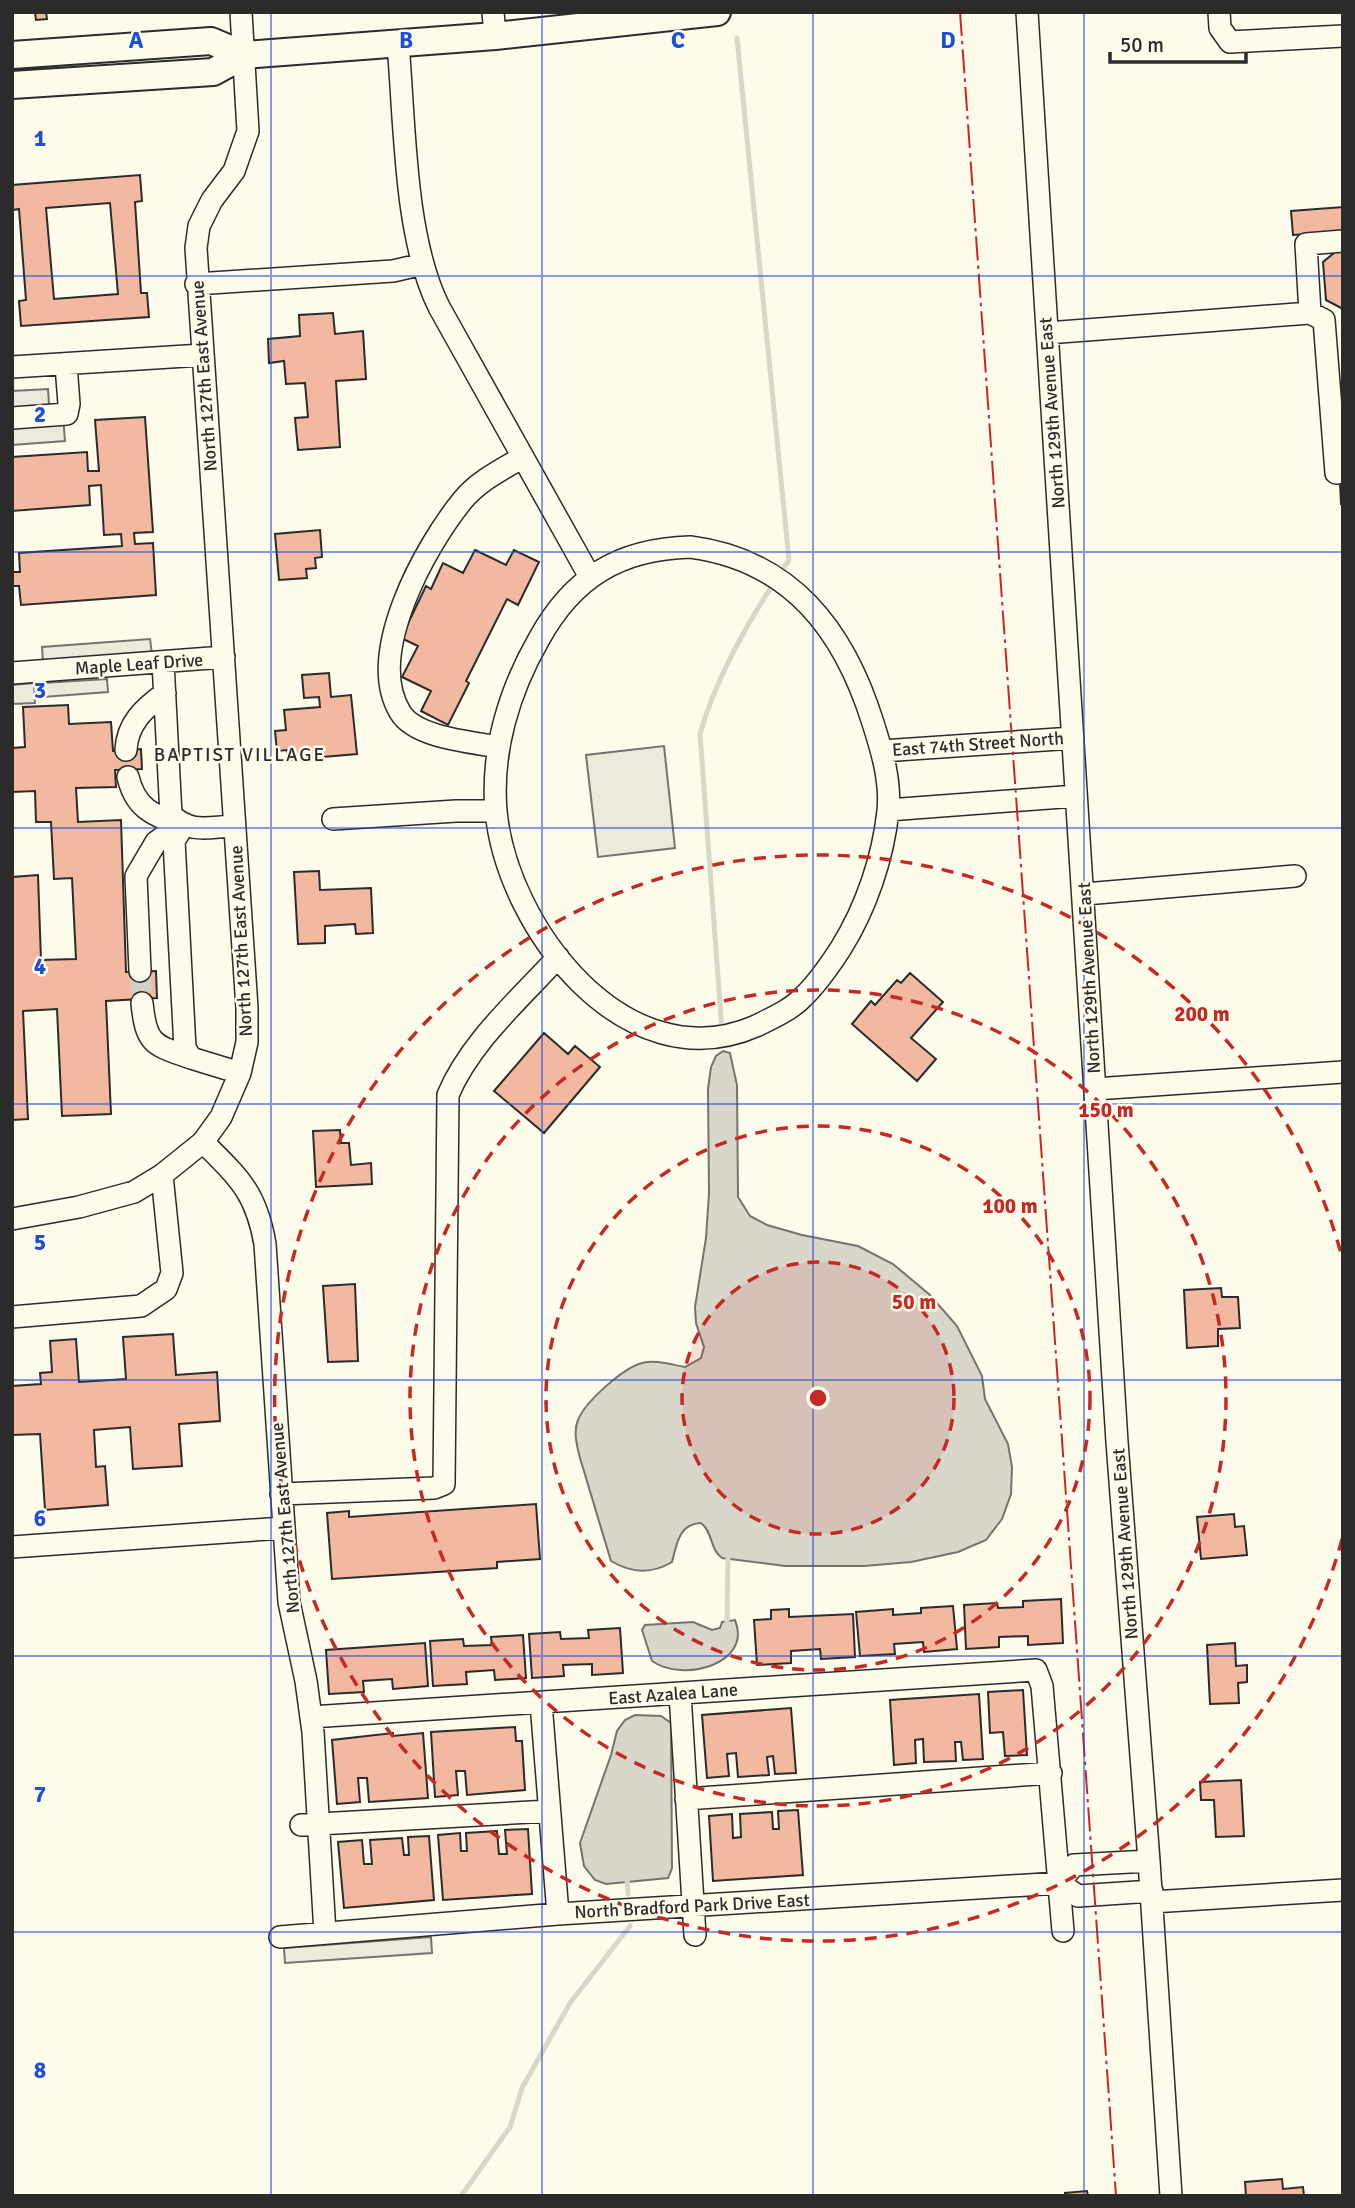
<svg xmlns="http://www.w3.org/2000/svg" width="1355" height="2208" viewBox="0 0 1355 2208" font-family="Signika,sans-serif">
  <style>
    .green { fill: #ecebdb; stroke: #74746e; stroke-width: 2 }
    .parking { fill: #eceadb; stroke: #74746e; stroke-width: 2 }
    .water { fill: #d8d7c9; stroke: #74746e; stroke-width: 2 }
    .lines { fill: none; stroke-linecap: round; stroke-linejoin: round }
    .stream { stroke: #d8d7c9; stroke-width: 5 }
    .building { fill: #f2b8a0; stroke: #2b2b2b; stroke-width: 2; fill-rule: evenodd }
    .minor-tunnel { stroke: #d3d1c4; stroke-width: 21; stroke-dasharray: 21 10; stroke-linecap: butt }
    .minor-casing { stroke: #2b2b2b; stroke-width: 24 }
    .major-casing { stroke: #2b2b2b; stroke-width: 30 }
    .minor { stroke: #fdfbea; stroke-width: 21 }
    .major { stroke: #fdfbea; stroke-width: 26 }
    .power { stroke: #c62828; stroke-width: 2; stroke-dasharray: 24 5 3.5 5; stroke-linecap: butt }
    .grid { fill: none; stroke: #1d4ed8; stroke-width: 2; stroke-opacity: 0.55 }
    .ring { fill: none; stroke: #c62828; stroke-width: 3.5; stroke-dasharray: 12 9 }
    .labels { text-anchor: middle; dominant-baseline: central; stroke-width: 5; stroke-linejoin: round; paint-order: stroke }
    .street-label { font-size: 18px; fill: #2b2b2b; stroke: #fdfbea }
    .neighbourhood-label { font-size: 19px; letter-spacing: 2px; fill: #2b2b2b; stroke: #fdfbea }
    .grid-label { font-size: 23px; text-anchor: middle; font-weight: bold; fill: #1d4ed8; stroke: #fdfbea; stroke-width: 5; stroke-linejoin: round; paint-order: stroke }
    .centre { fill: #c62828; stroke: #fdfbea; stroke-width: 3.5 }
    .ring-label { font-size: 21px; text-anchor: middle; font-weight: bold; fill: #c62828; stroke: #fdfbea; stroke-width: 5; stroke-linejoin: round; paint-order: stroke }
  </style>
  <rect width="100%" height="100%" fill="#fdfbea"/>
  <path class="green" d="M664,746L675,848L598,857L586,755Z"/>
  <path class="parking" d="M48,389L49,404H62L65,441L12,445V391Z
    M150,639L152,654L43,662L42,647Z
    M107,679L108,692L43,697L42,683Z
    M34,683L35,703L12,704V685Z
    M431,1937L432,1953L285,1963L284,1948Z"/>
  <path class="water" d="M723,1051L730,1053L737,1085L738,1197L750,1216L767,1225L802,1235L858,1246L893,1264L930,1295L957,1326L982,1376L985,1399L1008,1444L1012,1467L1011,1494L1002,1519L986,1540L958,1552L911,1562L864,1566H785L722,1558C710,1550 713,1532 701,1523C679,1524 677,1543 672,1562C652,1574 631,1573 611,1561L580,1458C577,1446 573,1432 578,1420C585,1402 623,1368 642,1363C656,1359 672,1365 685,1367L701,1358L704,1347L696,1323L695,1307L706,1238L709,1193L708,1089L711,1067L716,1056Z
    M735,1620C753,1664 683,1683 652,1661L642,1630L645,1625L693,1622L712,1630L720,1628L722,1622Z
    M635,1715L661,1716L671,1723L672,1868L668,1878L606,1884L595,1880L584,1866L580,1843L611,1755L617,1731L625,1720Z"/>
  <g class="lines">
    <path class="stream" d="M737,38L789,560L779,575
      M722,1031L700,734C714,684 745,626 774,583
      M727,1626L728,1552
      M627,1878L628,1894
      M461,2196L510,2127L522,2088L570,2003L630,1926"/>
  </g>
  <path class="building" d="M35,12H46L47,19L36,20Z
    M140,175L142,201L135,202L141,293H147L149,317L21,326L19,301L26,300L19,209L13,210L12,185ZM110,203L118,294L54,299L46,208Z
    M1343,207V232L1293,235L1291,211Z
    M1340,248H1343V309L1326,300L1323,262Z
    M333,313L335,334L363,331L366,379L336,381L340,447L298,450L295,418L308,417L305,383L286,384L284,361L269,363L268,339L300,336L299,315Z
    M145,417L153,532L134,533L135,544L153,543L156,595L21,605L19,586H12V572H20L19,553L122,546L121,534L104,535L101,485L89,486L90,505L12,511V457L87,452L88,471H99L95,420Z
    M1340,482H1343V504H1341Z
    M320,530L322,557L315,558L316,568L306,569L307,578L279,580L275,534Z
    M475,550L506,565L514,550L539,562L518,605L507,599L466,681L469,683L448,725L421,711L431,691L402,677L418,646L401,638L426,586L431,589L443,563L463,573Z
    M329,673L331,697L351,695L357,754L288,760L287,750L277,751L275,731L286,730L284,710L320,707L319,697L304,698L302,675Z
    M68,705L69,724L111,722L113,751L141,749L142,769L115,770L116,787L76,788L78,822L121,820L126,972L156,971L157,998L106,1001L111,1114L62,1116L57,1009L23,1011L28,1119L12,1120V877L38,875L41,960L76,959L72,878L54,879L51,822H36L35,791L12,792V748L25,747L23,707Z
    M319,871L320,890L371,888L373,933L356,934L355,924L325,926V943L298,944L294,872Z
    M910,973L943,1002L911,1038L936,1059L917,1081L852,1024L871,1001L875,1005L897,980L901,983Z
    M544,1033L568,1054L575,1046L600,1067L544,1133L494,1091Z
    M340,1130L341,1143H349L351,1165L371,1163L372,1184L316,1187L313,1131Z
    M355,1284L358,1361L328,1362L323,1286Z
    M1221,1288L1222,1297H1238L1240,1328L1218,1329V1346L1187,1348L1184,1290Z
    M173,1334L176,1375L217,1372L220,1421L179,1424L182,1466L133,1469L130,1427L94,1430L96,1467L105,1466L108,1505L45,1510L40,1434L12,1435V1386L41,1384L40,1373L52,1372L50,1341L76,1339L79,1382L126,1379L123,1337Z
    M536,1504L540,1559L497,1562V1568L332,1579L327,1513L349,1511V1517Z
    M1234,1514L1235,1527L1244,1526L1247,1555L1201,1559L1197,1517Z
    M1061,1599L1063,1643L1028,1645V1636L999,1637V1647L966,1649L964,1605L997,1603L998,1608L1023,1607V1601Z
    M953,1606L957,1649L924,1652L923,1642L894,1644L895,1654L860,1656L856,1612L893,1609V1615L921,1613V1608Z
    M789,1609V1617L853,1614L855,1657L821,1659L820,1649L791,1651V1663L757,1665L754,1620L771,1619V1610Z
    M620,1628L623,1673L592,1675V1664L563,1665L564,1676L532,1678L529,1634L560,1632L561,1639L589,1638L588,1630Z
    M523,1635L526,1678L495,1680L494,1670L466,1672L467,1684L433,1686L430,1641L463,1639L464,1646L492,1645L491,1637Z
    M425,1643L428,1686L393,1689L392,1679L363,1681L364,1692L329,1694L326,1650Z
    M1235,1643L1236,1666L1247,1665V1682L1238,1683L1239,1703L1210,1704L1207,1645Z
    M1023,1690L1027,1755L1005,1756L1003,1732L990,1733L988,1692Z
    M979,1694L983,1759L963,1760L961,1742H955L956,1761L924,1762L923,1739L915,1740L916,1763L894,1765L890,1700Z
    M791,1708L796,1773L775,1774L773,1756L767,1757L769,1775L738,1777L736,1753L727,1754L729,1776L707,1778L702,1715Z
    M515,1727L516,1741H522L525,1790L467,1795L465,1771H456L458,1795L435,1797L431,1732Z
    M393,1733V1736L423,1733L428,1798L369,1802L367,1778H358L360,1802L337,1804L332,1740Z
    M1241,1780L1244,1836L1216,1837L1214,1800H1201L1200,1782Z
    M798,1810L803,1875L713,1881L709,1816L732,1814L733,1838L741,1837L740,1814L772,1812L773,1829H779L778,1811Z
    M528,1829L532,1894L443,1900L438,1835L460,1833L461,1851H467L466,1833L497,1831L499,1854H507L505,1830Z
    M429,1836L434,1900L344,1908L338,1842L362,1840L364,1864H372L370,1840L402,1838L404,1855H409L408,1837Z
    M1282,2179L1283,2189L1303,2187L1304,2196H1246L1245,2182Z
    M1087,2191L1088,2196H1065V2193Z"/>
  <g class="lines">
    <path class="minor-tunnel" d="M140,971L142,1003"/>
    <defs>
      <path id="minor" d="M493,12L495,36
        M1027,12L1117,1442L1149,1861L1171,2196
        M1219,12L1220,28L1230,42L1343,36
        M398,44C405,124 404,237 439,307L590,577
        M1343,241L1306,244L1310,313L1324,320L1336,473L1343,472
        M196,284L393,271L423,264
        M1047,333L1310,313
        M12,367L202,355
        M12,418L67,414L69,404L66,365
        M690,547C791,560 844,630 873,723C882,751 891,781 888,811C883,858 866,908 841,948C830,965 818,983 803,997C791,1010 772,1018 756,1026C626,1083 507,928 496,811C491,751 509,691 539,639C573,577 620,549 690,547Z
        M163,662L171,815C192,834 207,827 234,826
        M12,673L224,657
        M499,747C472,742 415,738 400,712C365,654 425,547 462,501C478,481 501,470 523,457
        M126,750C127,724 144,708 165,693
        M882,751L1073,738
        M128,777C136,810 154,815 183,826L174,841L185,1048L191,1058L240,1073
        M888,810L1076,796
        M333,819L456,811H496
        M1085,894L1295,876
        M140,971L136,876L156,842L180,825
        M142,1003C146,1044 153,1045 191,1058
        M1095,1089L1343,1072
        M203,1142C239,1178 256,1192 265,1244L289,1602L306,1681L313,1732L325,1933
        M12,1219L79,1207L134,1192L162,1175L203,1142L221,1117L240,1073L247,1042V1008L196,248L199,226L212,200L234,171L248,131L241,12
        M12,1317L141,1306L166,1289L172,1273L162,1175
        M281,1494L434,1488L444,1484L448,1095C470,1042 520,999 558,957
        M12,1547L283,1528
        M680,1694L695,1935
        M541,1703L558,1914
        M311,1717L1036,1670L1042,1686L1063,1931
        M686,1799L1051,1773
        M301,1825L549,1811
        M1059,1883L1074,1865L1149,1861
        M1152,1902L1343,1890
        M280,1937L558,1914L1059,1883L1078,1896L1152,1891"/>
      <path id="major" d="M12,55L211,41L244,55
        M12,85L213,72L244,55L495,36L717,12"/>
    </defs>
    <use href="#minor" class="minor-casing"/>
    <use href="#major" class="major-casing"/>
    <use href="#minor" class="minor"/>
    <use href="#major" class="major"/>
    <path class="power" d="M960,12L1116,2196"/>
  </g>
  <path class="grid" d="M271,12V2196M542,12V2196M813,12V2196M1084,12V2196M12,276H1343M12,552H1343M12,828H1343M12,1104H1343M12,1380H1343M12,1656H1343M12,1932H1343"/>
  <circle cx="818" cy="1398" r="136" fill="#c62828" fill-opacity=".12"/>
  <g class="ring">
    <circle cx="818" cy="1398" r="136"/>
    <circle cx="818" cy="1398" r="272"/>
    <circle cx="818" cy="1398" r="408"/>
    <path d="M1342 1539A543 543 0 1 1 1342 1257"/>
  </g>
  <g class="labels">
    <g class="street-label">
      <text transform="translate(204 376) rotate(-94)">North 127th East Avenue</text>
      <text transform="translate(1052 413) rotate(-94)">North 129th Avenue East</text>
      <text transform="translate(139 664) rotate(-4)">Maple Leaf Drive</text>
      <text transform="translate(978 744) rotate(-4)">East 74th Street North</text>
      <text transform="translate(241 941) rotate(-93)">North 127th East Avenue</text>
      <text transform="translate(1089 978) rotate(-93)">North 129th Avenue East</text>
      <text transform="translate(285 1518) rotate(-95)">North 127th East Avenue</text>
      <text transform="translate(1125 1544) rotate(-94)">North 129th Avenue East</text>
      <text transform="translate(673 1694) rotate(-4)">East Azalea Lane</text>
      <text transform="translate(692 1906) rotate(-3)">North Bradford Park Drive East</text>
    </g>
    <g class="neighbourhood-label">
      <text x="240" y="755">BAPTIST VILLAGE</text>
    </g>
  </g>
  <g class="grid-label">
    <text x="136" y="48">A</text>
    <text x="406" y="48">B</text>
    <text x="678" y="48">C</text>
    <text x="948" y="48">D</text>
    <text x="40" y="146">1</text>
    <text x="40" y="422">2</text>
    <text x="40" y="698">3</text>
    <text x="40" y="974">4</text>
    <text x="40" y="1250">5</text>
    <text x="40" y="1526">6</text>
    <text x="40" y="1802">7</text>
    <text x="40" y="2078">8</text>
  </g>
  <circle cx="818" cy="1398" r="10" class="centre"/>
  <g class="ring-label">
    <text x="1202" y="1021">200 m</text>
    <text x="1106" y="1117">150 m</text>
    <text x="1010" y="1213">100 m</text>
    <text x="914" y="1309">50 m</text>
  </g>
  <rect width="1355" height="2208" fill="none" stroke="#2b2b2b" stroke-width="28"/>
  <path d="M1110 52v10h136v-10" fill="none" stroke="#2b2b2b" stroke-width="3.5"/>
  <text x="1120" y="52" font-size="21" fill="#2b2b2b" stroke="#fdfbea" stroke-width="5" paint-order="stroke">50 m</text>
</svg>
